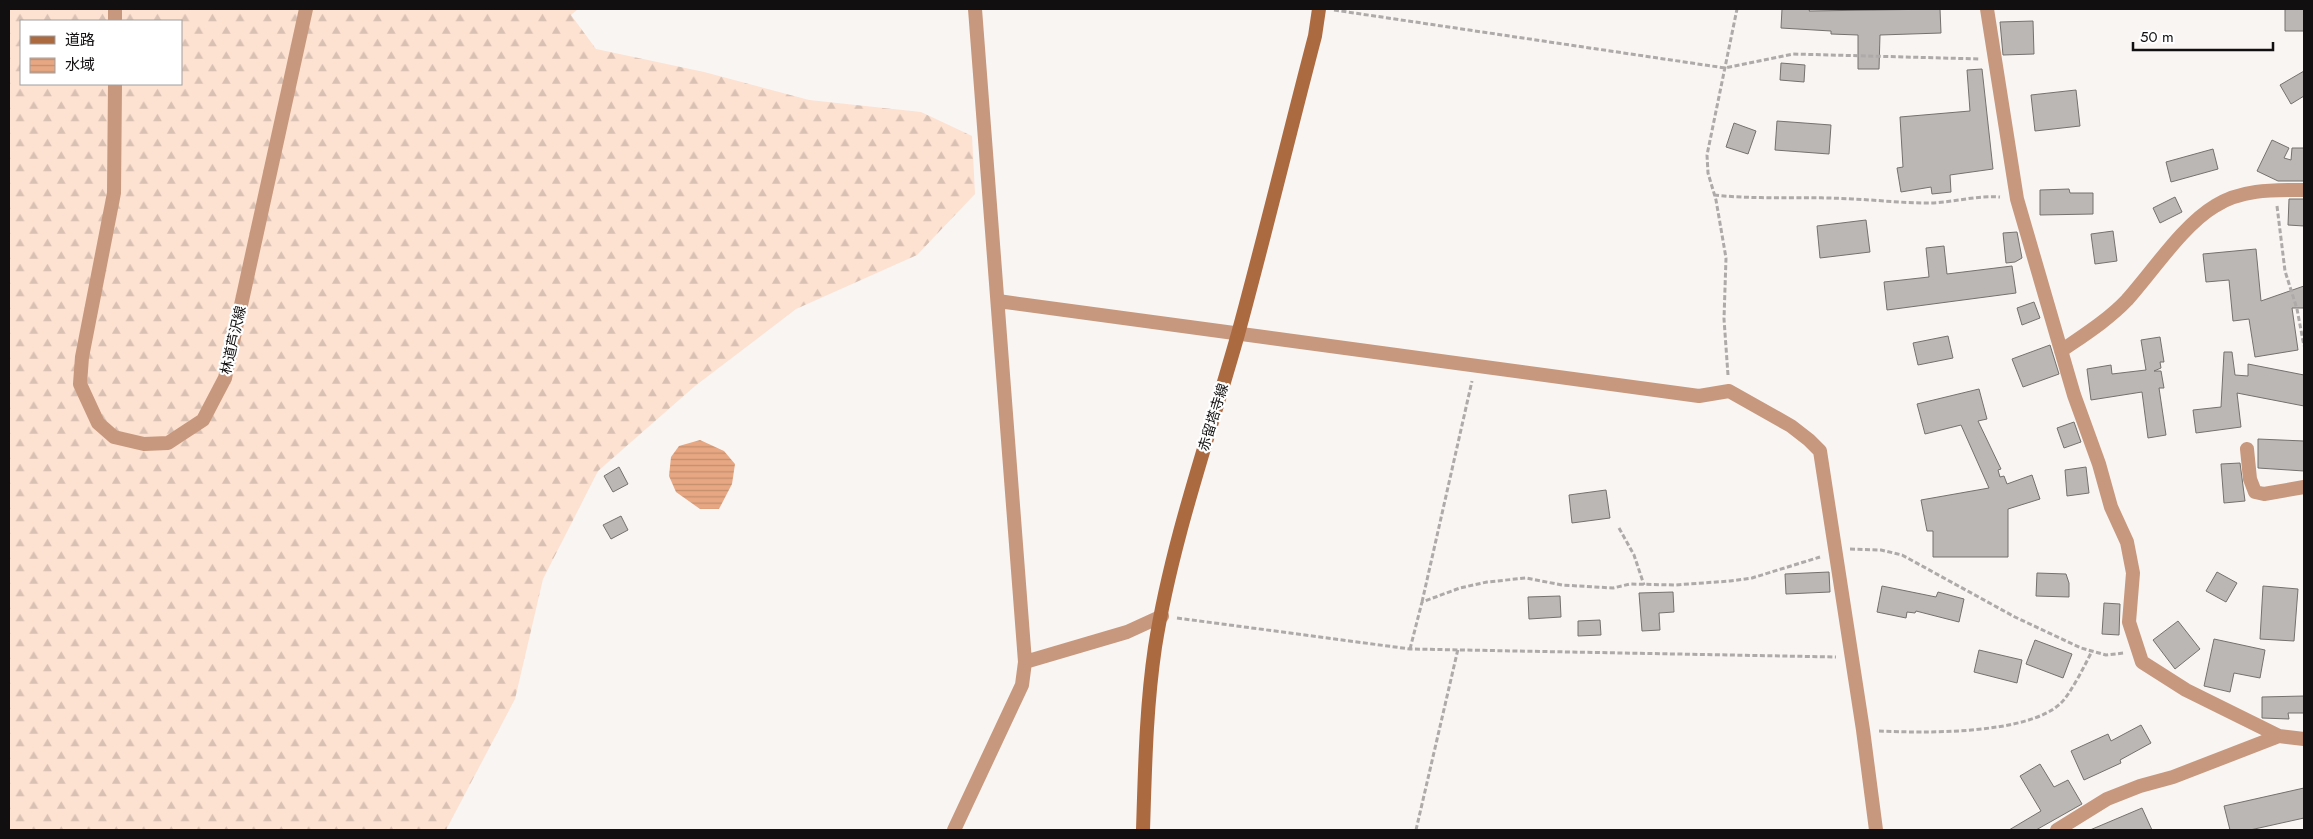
<svg xmlns="http://www.w3.org/2000/svg" width="2313" height="839" viewBox="0 0 2313 839" font-family="Jost,'Noto Sans JP',sans-serif">
  <style>
    .forest { fill: url(#forest-firs); fill-rule: evenodd }
    .water { fill: url(#water-rules) }
    .building { fill: #bbb7b5; stroke: #74716f }
    .lines { fill: none; stroke-linecap: round; stroke-linejoin: round }
    .path { stroke: #aeaaa9; stroke-width: 3; stroke-dasharray: 5 2.5; stroke-linecap: butt }
    .minor { stroke: #c7987d; stroke-width: 14 }
    .secondary { stroke: #ac6a41; stroke-width: 14 }
    .labels { text-anchor: middle; dominant-baseline: central; stroke-width: 4.5; stroke-linejoin: round; paint-order: stroke }
    .street-label { font-size: 14px; fill: #110f0f; stroke: #fff }
  </style>
  <defs>
    <pattern id="forest-firs" width="22" height="20" patternUnits="userSpaceOnUse" patternTransform="scale(1.25)"><rect width="22" height="20" fill="#fde1d1"/><path d="M5 1l3.5 6h-7zM16 11l3.5 6h-7z" fill="#d8c0b2"/></pattern>
    <pattern id="water-rules" width="6" height="5" patternUnits="userSpaceOnUse" patternTransform="scale(1.25)"><rect width="6" height="5" fill="#e6a782"/><path d="M0 2.5h6" fill="none" stroke="#c48f6f"/></pattern>
  </defs>
  <rect width="100%" height="100%" fill="#f9f5f3"/>
  <path class="forest" d="M9,9H578L571,15L596,49L704,72L809,100L921,112L972,136L975,194L917,255L796,309L695,386L598,471L543,579L515,699L446,830H9ZM21,21H181V84H21Z"/>
  <path class="water" d="M700,440L724,451L735,464L732,484L719,509H700L676,492L669,476L671,457L679,446Z"/>
  <path class="building" d="M1782,9H1810L1809,11L1940,9L1941,33L1880,35L1879,69H1858V35L1831,34V31L1781,28Z
    M2285,9H2304V31H2285Z
    M2033,21L2034,54L2003,55L2000,22Z
    M1781,63L1805,65L1804,82L1780,80Z
    M1982,69L1993,169L1950,175L1951,192L1932,194L1931,187L1901,192L1897,168L1903,167L1900,117L1970,111L1967,70Z
    M2304,71V96L2291,104L2280,85Z
    M2076,90L2080,126L2035,131L2031,95Z
    M1777,121L1831,125L1829,154L1775,150Z
    M1734,123L1756,131L1748,154L1726,147Z
    M2272,140L2289,148L2284,158L2291,160L2292,148H2304V181H2278L2257,171Z
    M2213,149L2218,169L2171,182L2166,162Z
    M2069,189L2070,193H2093V214L2040,215V190Z
    M2175,197L2182,212L2160,223L2153,208Z
    M2289,199H2304V226L2288,225Z
    M1866,220L1870,252L1820,258L1817,226Z
    M2113,231L2117,261L2095,264L2091,234Z
    M2017,232L2022,258L2015,262L2006,263L2003,233Z
    M1944,246L1947,274L2012,266L2016,293L1887,310L1884,282L1929,277L1926,248Z
    M2256,249L2261,301L2304,286V308H2292L2298,350L2255,357L2249,319L2233,321L2229,280L2206,282L2203,254Z
    M2034,302L2040,318L2022,325L2017,308Z
    M1948,336L1953,358L1918,365L1913,343Z
    M2160,337L2164,362H2160L2161,368L2154,371H2161L2164,388H2159L2166,435L2148,438L2142,392L2091,400L2087,369L2111,365L2112,374L2146,370L2141,340Z
    M2050,345L2059,374L2023,387L2012,359Z
    M2224,352H2232L2235,375L2248,376V364L2304,375V406L2237,393L2241,427L2196,433L2193,410L2221,407Z
    M1979,389L1987,419L1978,421L2001,469L1998,470L2000,477L2004,476L2007,484L2032,475L2040,499L2008,509V557H1933V531H1927L1921,500L1989,488L1961,425L1925,434L1917,404Z
    M2074,422L2081,442L2064,448L2057,428Z
    M2258,439L2304,441V471L2258,468Z
    M2240,463L2245,501L2224,503L2221,464Z
    M619,467L628,484L613,492L604,476Z
    M2086,467L2089,493L2067,496L2065,470Z
    M1606,490L1610,518L1572,523L1569,495Z
    M621,516L628,530L611,539L603,525Z
    M1829,572L1830,592L1786,594L1785,574Z
    M2217,572L2237,583L2226,602L2206,591Z
    M2037,573L2066,574L2069,583V597L2036,596Z
    M1882,586L1936,597L1938,592L1964,599L1959,622L1916,611L1915,613L1907,612L1906,618L1877,612Z
    M2263,586L2298,589L2294,641L2260,639Z
    M1673,592L1674,612L1659,613L1660,630L1642,631L1639,593Z
    M1560,596L1561,617L1529,619L1528,597Z
    M2104,603L2120,604L2119,635L2102,634Z
    M1600,620L1601,635L1578,636V621Z
    M2178,621L2200,649L2175,669L2153,640Z
    M2214,639L2265,650L2260,678L2234,673L2230,692L2204,686Z
    M2035,640L2072,654L2063,678L2026,664Z
    M1979,650L2022,660L2017,683L1974,672Z
    M2304,696V713H2288L2289,719L2262,718V697Z
    M2141,725L2151,743L2120,760L2121,763L2084,780L2071,751L2108,734L2111,741Z
    M2040,764L2054,787L2068,780L2082,804L2036,830H2009L2041,811L2020,776Z
    M2304,788V818L2250,830H2230L2224,806Z
    M2142,808L2152,830H2090Z"/>
  <g class="lines">
    <path class="path" d="M1334,10L1725,68L1793,54L1980,59
      M1714,195C1760,200 1806,196 1852,199C1877,200 1902,203 1928,203C1952,203 1976,195 2000,197
      M2277,206L2285,271L2297,309L2304,346
      M1728,375L1724,319L1726,258L1716,200L1708,173L1707,155L1737,9
      M1619,528L1634,555L1644,585
      M1850,549L1881,550L1902,555L2015,617L2081,648L2106,655L2124,653
      M1422,602L1472,381
      M1177,618L1410,649L1836,657
      M1410,649L1422,602L1460,588L1487,582L1526,578L1562,585L1613,588L1630,584L1675,585L1730,581L1752,578L1820,557
      M1879,731C1923,733 2028,735 2061,703C2071,693 2085,665 2092,651
      M1416,830L1458,649"/>
    <path class="minor" d="M115,9V21
      M1987,9L2017,199L2074,395L2099,464L2111,507L2127,542L2133,573L2129,622L2142,662L2186,690L2279,736L2304,739
      M115,84L114,193L82,357L80,384L98,423L114,437L144,444L168,443L203,420L225,378L306,9
      M998,301L1699,396L1729,391L1791,426L1809,440L1820,451L1863,730L1876,830
      M2061,351C2084,335 2108,320 2127,300C2153,271 2183,225 2215,206C2242,189 2274,190 2304,190
      M2247,449L2250,479L2255,492L2264,494L2304,487
      M1025,662L1127,632L1162,616
      M954,830L1022,685L1025,662L975,9
      M2057,830L2107,799L2140,786L2173,777L2279,736"/>
    <path class="secondary" d="M1143,830C1145,769 1146,708 1155,647C1172,540 1209,437 1238,334C1265,235 1289,135 1315,36L1319,9"/>
  </g>
  <g class="labels">
    <g class="street-label">
      <text transform="translate(233 340) rotate(-77)">林道芦沢線</text>
      <text transform="translate(1213 417) rotate(-73)">赤留塔寺線</text>
    </g>
  </g>
  <rect width="2313" height="839" fill="none" stroke="#110f0f" stroke-width="20"/>
  <rect x="20" y="20" width="162" height="65" fill="#ffffff" stroke="#a09f9f"/>
  <rect x="30" y="36" width="25" height="8" fill="#ac6a41" stroke="#a09f9f"/>
  <text x="65" y="45" font-size="15" fill="#110f0f">道路</text>
  <rect x="30" y="58" width="25" height="15" fill="url(#water-rules)" stroke="#a09f9f"/>
  <text x="65" y="70" font-size="15" fill="#110f0f">水域</text>
  <path d="M2133 42v8h140v-8" fill="none" stroke="#110f0f" stroke-width="2.5"/>
  <text x="2140" y="42" font-size="15" fill="#110f0f" stroke="#ffffff" stroke-width="4" paint-order="stroke">50 m</text>
</svg>
